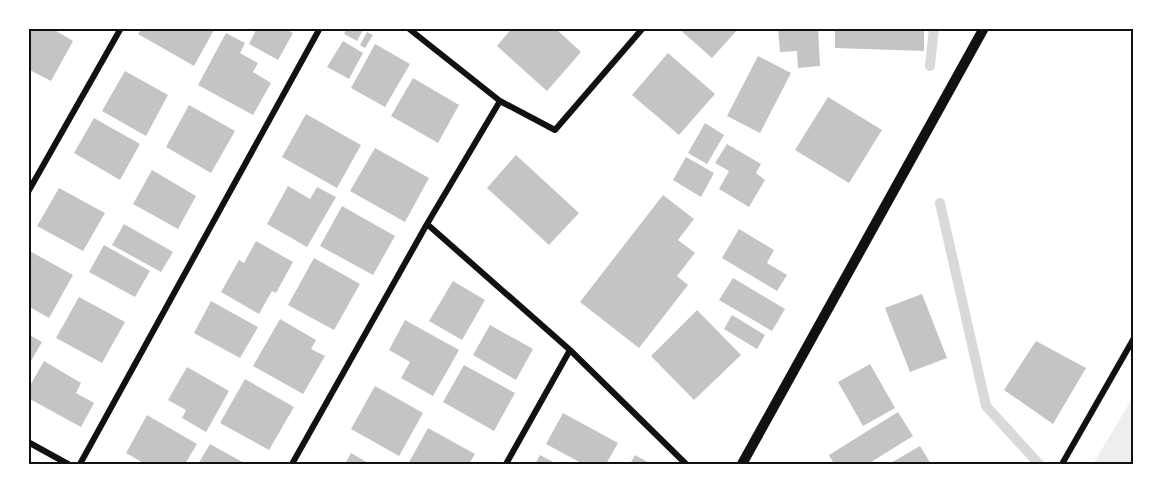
<svg xmlns="http://www.w3.org/2000/svg" width="1162" height="493" viewBox="0 0 1162 493" font-family="'Asap Condensed',sans-serif">
  <style>
    .green { fill: #eee }
    .lines { fill: none; stroke-linecap: round; stroke-linejoin: round }
    .stream { stroke: #d9d9d9; stroke-width: 10 }
    .building { fill: #c4c4c4 }
    .minor { stroke: #111; stroke-width: 6 }
    .tertiary { stroke: #111; stroke-width: 10 }
    .neatline { fill: none; stroke: #111; stroke-width: 2 }
  </style>
  <rect width="100%" height="100%" fill="#fff"/>
  <path class="green" d="M1133,397V464H1093Z"/>
  <g class="lines">
    <path class="stream" d="M930,66L934,28
      M940,203L986,406L1039,464"/>
  </g>
  <path class="building" d="M28,28H51L73,41L51,81L28,69Z
    M142,28H215L194,66L138,34Z
    M257,28H284L293,33L278,60L249,44Z
    M347,28H364L357,41L344,34Z
    M512,28H555L581,52L547,91L497,46Z
    M678,28H739L712,58Z
    M778,28H818L820,66L798,68L797,51L780,52Z
    M835,28H924V51L835,48Z
    M367,32L373,35L365,48L360,45Z
    M226,33L245,43L240,53L258,63L253,72L271,83L253,115L198,85Z
    M343,41L363,53L349,79L327,67Z
    M375,44L410,64L385,107L351,88Z
    M668,53L715,94L679,135L632,95Z
    M758,56L791,73L760,133L727,116Z
    M125,71L168,95L146,136L102,111Z
    M413,78L459,105L438,143L391,116Z
    M828,97L882,130L849,183L795,150Z
    M189,105L235,131L211,173L166,147Z
    M306,114L361,145L337,188L282,157Z
    M94,118L140,144L120,180L74,153Z
    M705,123L724,135L707,164L688,153Z
    M727,144L761,164L756,173L765,180L749,207L719,189L729,171L715,163Z
    M375,148L429,178L405,222L350,191Z
    M516,155L579,213L549,245L487,188Z
    M686,157L714,173L701,197L673,180Z
    M152,170L196,196L178,229L133,204Z
    M288,186L310,199L317,187L336,197L307,247L267,224Z
    M59,188L105,213L83,251L37,226Z
    M663,195L694,219L678,240L695,253L677,276L688,285L639,348L580,302Z
    M342,206L395,236L373,275L320,246Z
    M124,224L173,252L161,272L112,245Z
    M739,229L774,250L767,263L787,275L777,291L722,258Z
    M256,241L293,262L276,293L272,291L259,314L221,292L239,260L244,263Z
    M104,245L150,271L135,297L89,272Z
    M28,250L73,275L49,318L28,306Z
    M314,258L360,284L334,330L288,305Z
    M733,278L785,309L772,331L719,300Z
    M453,281L485,300L462,340L429,321Z
    M922,294L947,358L910,372L885,308Z
    M79,297L125,322L102,363L56,338Z
    M211,301L258,327L240,358L194,333Z
    M697,310L741,355L694,400L651,356Z
    M732,315L765,335L757,349L724,329Z
    M280,319L316,340L311,349L325,356L303,394L253,366Z
    M405,320L459,350L433,396L401,378L410,362L389,350Z
    M490,325L533,349L516,380L473,355Z
    M28,334L42,342L28,366Z
    M1036,341L1086,368L1053,424L1004,390Z
    M44,361L81,383L76,393L94,403L81,427L28,398V389Z
    M870,364L895,408L863,426L838,382Z
    M464,365L515,393L494,431L443,402Z
    M187,367L229,391L206,432L182,418L186,410L168,400Z
    M245,379L294,407L269,450L220,423Z
    M375,386L423,413L399,456L351,429Z
    M898,412L913,436L868,464H834L829,455Z
    M563,413L618,443L606,464H583L546,444Z
    M147,415L197,444L185,464H145L126,453Z
    M428,428L475,454L469,464H408Z
    M210,444L246,464H198Z
    M920,446L931,464H889Z
    M351,453L370,464H345Z
    M540,455L557,464H535Z
    M635,455L651,464H630Z"/>
  <g class="lines">
    <path class="minor" d="M408,28L500,101L555,130L643,28
      M500,101L427,224L570,350L686,464
      M28,192L121,28
      M28,442L68,464
      M80,464L320,28
      M292,464L427,224
      M506,464L570,350
      M1062,464L1134,338"/>
    <path class="tertiary" d="M742,464L984,28"/>
  </g>
  <rect width="1162" height="493" fill="none" stroke="#ffffff" stroke-width="60"/>
  <rect x="30" y="30" width="1102" height="433" class="neatline"/>
</svg>
